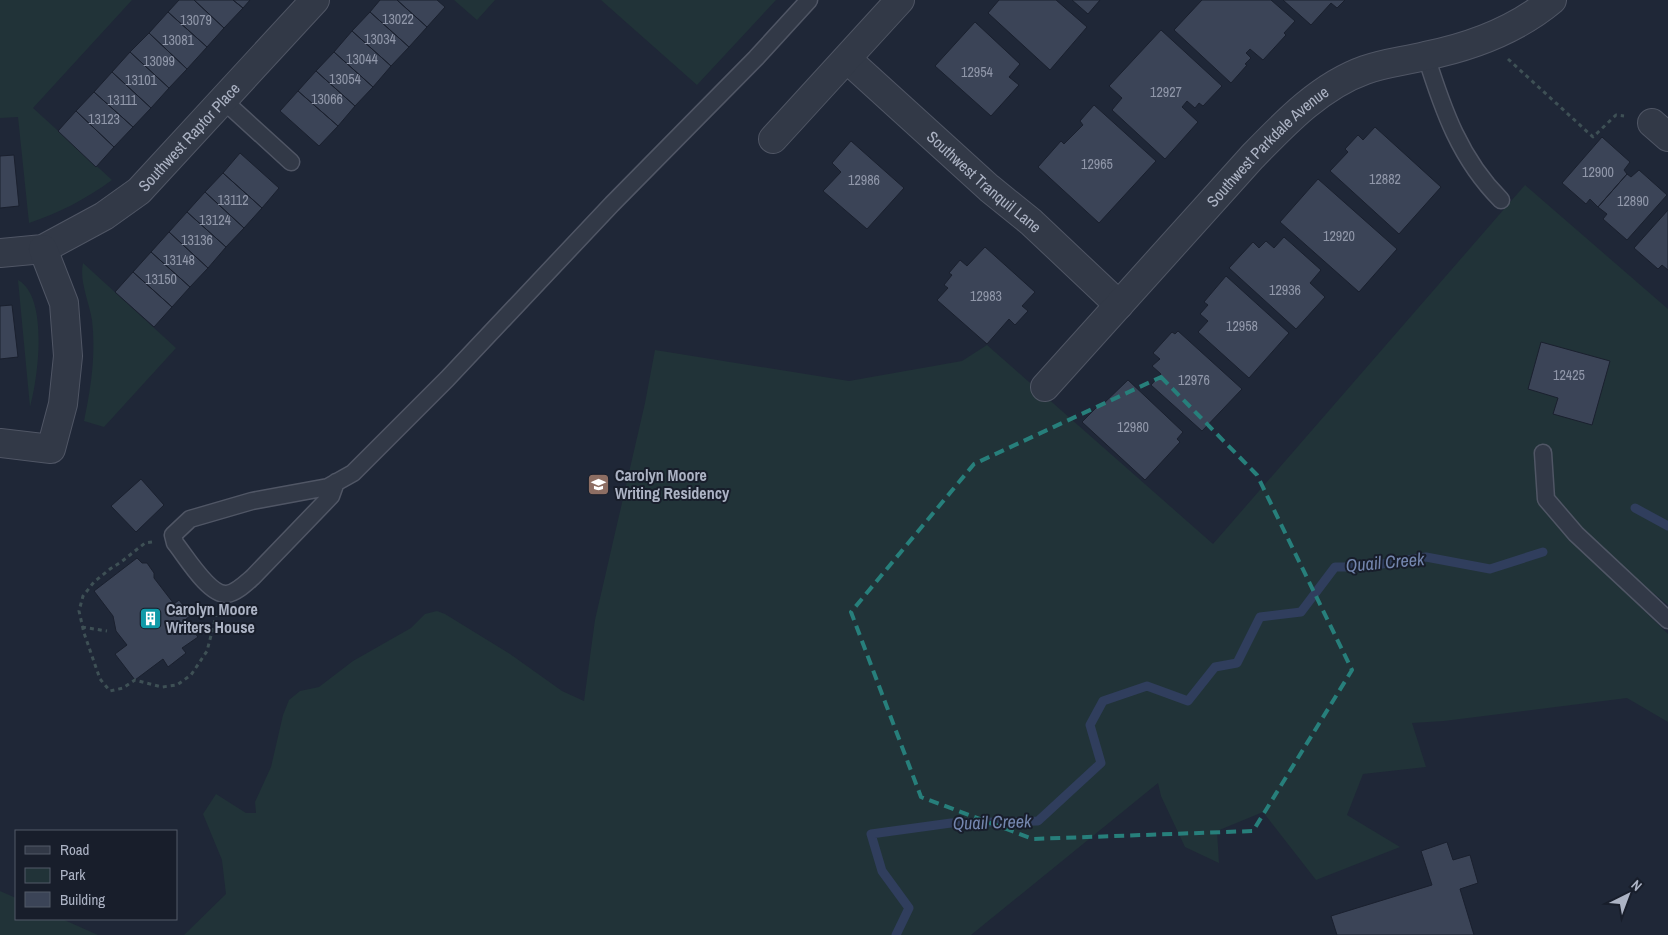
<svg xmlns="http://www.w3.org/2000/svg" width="1668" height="935" viewBox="0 0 1668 935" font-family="'Archivo Narrow',sans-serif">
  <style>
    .green { fill: #213338 }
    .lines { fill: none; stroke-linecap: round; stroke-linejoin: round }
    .stream { stroke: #303e5d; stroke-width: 9 }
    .building { fill: #3b4457; stroke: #1a202e }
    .service-casing { stroke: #505665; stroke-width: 19 }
    .minor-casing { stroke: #505665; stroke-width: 30 }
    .path { stroke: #3e5055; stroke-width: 3; stroke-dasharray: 4 4; stroke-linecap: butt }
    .service { stroke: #323947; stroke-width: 16 }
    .minor { stroke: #323947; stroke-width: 28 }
    .marked { fill: none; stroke: #277f7b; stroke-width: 4; stroke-dasharray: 10 6; stroke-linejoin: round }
    .labels { text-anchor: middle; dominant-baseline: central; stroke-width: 4; stroke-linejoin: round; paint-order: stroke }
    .number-label { font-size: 14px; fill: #9097a9 }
    .street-label { font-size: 16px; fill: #acb3c4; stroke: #181e2b }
    .poi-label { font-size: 16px; font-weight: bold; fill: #acb3c4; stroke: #181e2b; text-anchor: start }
    .water-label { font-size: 18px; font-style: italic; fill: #7486ae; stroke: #181e2b }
  </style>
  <rect width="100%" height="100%" fill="#1f2737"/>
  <path class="green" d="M0,0H132L33,108L112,180C86,199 59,213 29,223L18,117L0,118Z
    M454,0H495L477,20Z
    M601,0H776L697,85Z
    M1525,185L1668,309V605L1652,592L1631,598L1668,634V722L1627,698L1444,721L1412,723L1426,767L1363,774L1347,815L1400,847L1316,880L1263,812L1217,831L1219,863L1185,847L1161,796L1158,783L971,935H184L226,894L222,860L203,814L216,794L246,813H256L255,802L271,767L283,715L289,700L300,691L319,687L353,661L411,628L425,614L437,611L445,614L510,654L562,691L584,701L595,620L645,403L655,350L849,381L962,361L987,345L1213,544Z
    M83,263L176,348L104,427L84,421C91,388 96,354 92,320C89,301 79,281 83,263Z
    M18,280C49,297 38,378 30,407Z
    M0,891L16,898V919H62L98,935H0Z"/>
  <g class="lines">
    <path class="stream" d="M1635,508L1668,526
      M896,935L909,908L882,871L871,834L951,823L1038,821L1101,763L1090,725L1103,701L1147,686L1188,701L1215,667L1237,663L1260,617L1301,612L1335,567H1363L1426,557L1490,569L1543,552"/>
  </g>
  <path class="building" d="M179,0H194L224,28L207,47L168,12Z
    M194,0H233L243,8L224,28Z
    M233,0H250L243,8Z
    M380,0H397L427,27L409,47L370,12Z
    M397,0H437L445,7L427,27Z
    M999,0H1056L1087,27L1050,70L988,13Z
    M1072,0H1100L1088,14Z
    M1202,0H1271L1295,21L1284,33L1286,35L1263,60L1250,49L1246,53L1251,58L1245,64L1247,65L1231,83L1174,30Z
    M1283,0H1345L1337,8L1331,3L1311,25Z
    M168,12L207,47L187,69L149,33Z
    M370,12L409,47L391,66L352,31Z
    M975,22L1020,64L1009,77L1019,85L991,116L935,66Z
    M1161,30L1222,86L1203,106L1199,103L1195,108L1187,101L1182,107L1198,122L1165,159L1112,110L1122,98L1109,86Z
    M352,31L391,66L373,87L334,52Z
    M149,33L187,69L169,88L130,52Z
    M130,52L169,88L151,108L112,72Z
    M334,52L373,87L355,106L316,71Z
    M316,71L355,106L338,126L298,91Z
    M112,72L151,108L133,127L94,92Z
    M298,91L338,126L319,146L280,111Z
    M94,92L133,127L114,147L76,111Z
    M1094,105L1156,161L1099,223L1038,167L1061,141L1064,144L1083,125L1080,121Z
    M76,111L114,147L96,167L58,131Z
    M1375,127L1441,187L1399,234L1330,171L1348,152L1345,149L1358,135L1363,140Z
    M1602,137L1630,162L1624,170L1627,174L1598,207L1590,199L1586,204L1562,183Z
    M851,141L904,188L867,229L823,191L841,172L832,163Z
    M240,153L279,188L262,208L223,173Z
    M14,155L19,206L0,208V156Z
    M1639,170L1667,195L1627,240L1603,219L1607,214L1598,207L1627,174L1631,177Z
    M223,173L262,208L244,228L205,192Z
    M1318,179L1397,249L1359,292L1280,222Z
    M205,192L244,228L226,247L187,212Z
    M1668,210V270L1662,265L1658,269L1634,248Z
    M187,212L226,247L208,268L169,232Z
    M169,232L208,268L190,287L151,252Z
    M1284,237L1321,270L1310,283L1325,297L1296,329L1229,268L1253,242L1259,248L1266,241L1274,248Z
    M985,247L1035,292L1022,306L1028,311L1015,325L1009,319L987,344L937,300L948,288L944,285L952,275L949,273L960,260L967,266Z
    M151,252L190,287L172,307L133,272Z
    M133,272L172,307L154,327L115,292Z
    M1226,276L1289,333L1249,378L1198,332L1208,321L1200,314L1208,305L1204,302Z
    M12,305L18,357L0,359V306Z
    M1178,331L1242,389L1202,431L1151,385L1161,374L1152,366L1160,359L1153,353L1172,332L1175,334Z
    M1541,342L1610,361L1592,425L1553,414L1558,398L1528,389Z
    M1128,380L1183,432L1177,439L1180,442L1145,480L1082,422L1099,405L1101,406Z
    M141,479L164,505L136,532L111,506Z
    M137,558L142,563H147L154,573V578L174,604L179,600L191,615L185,620L198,637L182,648L186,653L168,667L163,659L135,680L115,654L127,645L116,631L113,616L94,591Z
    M1447,842L1453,860L1470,855L1478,883L1460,889L1474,935H1337L1331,916L1432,885L1421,851Z"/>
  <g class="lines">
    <defs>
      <path id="service" d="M1426,56C1443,110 1460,159 1501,200
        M223,100L291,162
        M1543,453L1546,499L1576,534L1668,620
        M336,482L331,496L253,577C246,583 236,593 227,594C209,596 185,555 175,543L173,535L190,519L252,501L328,487L353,473L447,379L612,204L756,58L809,0"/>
      <g id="minor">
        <path id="s1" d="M847,59L989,188L1031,222L1119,305"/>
        <path d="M1652,123L1668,137"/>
        <path d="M773,139L900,0"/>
        <path id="s2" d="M0,253L43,249L104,216L139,191L315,0"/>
        <path id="s3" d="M1045,387L1252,157C1285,123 1320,86 1365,70C1384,63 1405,61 1425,56C1470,47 1516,30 1552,0"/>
        <path d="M0,443L51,449L63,404L68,356L64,303L43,249"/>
      </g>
    </defs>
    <use href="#service" class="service-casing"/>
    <use href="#minor" class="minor-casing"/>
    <path class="path" d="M1508,59L1593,137L1616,115L1624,116
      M152,542L145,543L121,562L110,569L94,582L83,596L79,611L84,633L100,679L110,691L123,688L135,680L162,687L177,685L191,675L207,651L216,616
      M82,627L107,631"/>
    <use href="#service" class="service"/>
    <use href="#minor" class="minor"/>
  </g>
  <path class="marked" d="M1161,377L1257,475L1352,670L1253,831L1033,839L921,797L851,612L974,464Z"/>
  <defs>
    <symbol id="university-square" viewBox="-11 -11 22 22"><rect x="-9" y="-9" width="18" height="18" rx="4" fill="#8d6e63" stroke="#181e2b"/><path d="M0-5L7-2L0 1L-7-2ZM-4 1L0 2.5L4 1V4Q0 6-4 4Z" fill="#fff"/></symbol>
    <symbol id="building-square" viewBox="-11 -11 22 22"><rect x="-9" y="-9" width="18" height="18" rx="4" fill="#0f9aa8" stroke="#181e2b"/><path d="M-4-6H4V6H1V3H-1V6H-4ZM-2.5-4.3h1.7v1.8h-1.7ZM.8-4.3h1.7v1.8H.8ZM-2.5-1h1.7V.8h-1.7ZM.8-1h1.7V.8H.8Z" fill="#fff"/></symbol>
  </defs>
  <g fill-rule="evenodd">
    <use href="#university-square" x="586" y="472" width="25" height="25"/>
    <use href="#building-square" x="138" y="606" width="25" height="25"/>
  </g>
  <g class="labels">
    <g class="number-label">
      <text x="398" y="19">13022</text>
      <text x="196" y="20">13079</text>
      <text x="380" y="39">13034</text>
      <text x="178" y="40">13081</text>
      <text x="362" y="59">13044</text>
      <text x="159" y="61">13099</text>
      <text x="977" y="72">12954</text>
      <text x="345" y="79">13054</text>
      <text x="141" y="80">13101</text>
      <text x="1166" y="92">12927</text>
      <text x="327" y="99">13066</text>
      <text x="122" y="100">13111</text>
      <text x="104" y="119">13123</text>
      <text x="1097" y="164">12965</text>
      <text x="1598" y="172">12900</text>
      <text x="1385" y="179">12882</text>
      <text x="864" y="180">12986</text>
      <text x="233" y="200">13112</text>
      <text x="1633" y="201">12890</text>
      <text x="215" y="220">13124</text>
      <text x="1339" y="236">12920</text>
      <text x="197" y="240">13136</text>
      <text x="179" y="260">13148</text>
      <text x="161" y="279">13150</text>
      <text x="1285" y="290">12936</text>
      <text x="986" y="296">12983</text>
      <text x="1242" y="326">12958</text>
      <text x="1569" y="375">12425</text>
      <text x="1194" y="380">12976</text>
      <text x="1133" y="427">12980</text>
    </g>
    <g class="street-label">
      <text stroke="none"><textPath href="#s2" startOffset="229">Southwest Raptor Place</textPath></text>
      <text stroke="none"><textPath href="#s3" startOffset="328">Southwest Parkdale Avenue</textPath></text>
      <text stroke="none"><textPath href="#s1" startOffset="184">Southwest Tranquil Lane</textPath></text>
    </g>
    <g class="poi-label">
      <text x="615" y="475">Carolyn Moore<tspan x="615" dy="18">Writing Residency</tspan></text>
      <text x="166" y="609">Carolyn Moore<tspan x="166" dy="18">Writers House</tspan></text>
    </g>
    <g class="water-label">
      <text transform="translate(1385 562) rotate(-5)">Quail Creek</text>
      <text transform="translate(992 822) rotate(-2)">Quail Creek</text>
    </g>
  </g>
  <rect x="15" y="830" width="162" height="90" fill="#181e2b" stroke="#535a68"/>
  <rect x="25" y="846" width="25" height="8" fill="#323947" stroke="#535a68"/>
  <text x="60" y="855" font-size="15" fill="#acb3c4">Road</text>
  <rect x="25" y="868" width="25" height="15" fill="#213338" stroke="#535a68"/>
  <text x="60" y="880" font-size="15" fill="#acb3c4">Park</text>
  <rect x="25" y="892" width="25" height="15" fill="#3b4457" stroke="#535a68"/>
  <text x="60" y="905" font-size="15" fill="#acb3c4">Building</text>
  <g transform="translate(1628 895) rotate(42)" stroke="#181e2b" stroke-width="4" paint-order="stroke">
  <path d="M0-4L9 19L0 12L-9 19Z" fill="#acb3c4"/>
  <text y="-8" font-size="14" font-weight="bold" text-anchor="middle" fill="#acb3c4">N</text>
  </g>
</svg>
